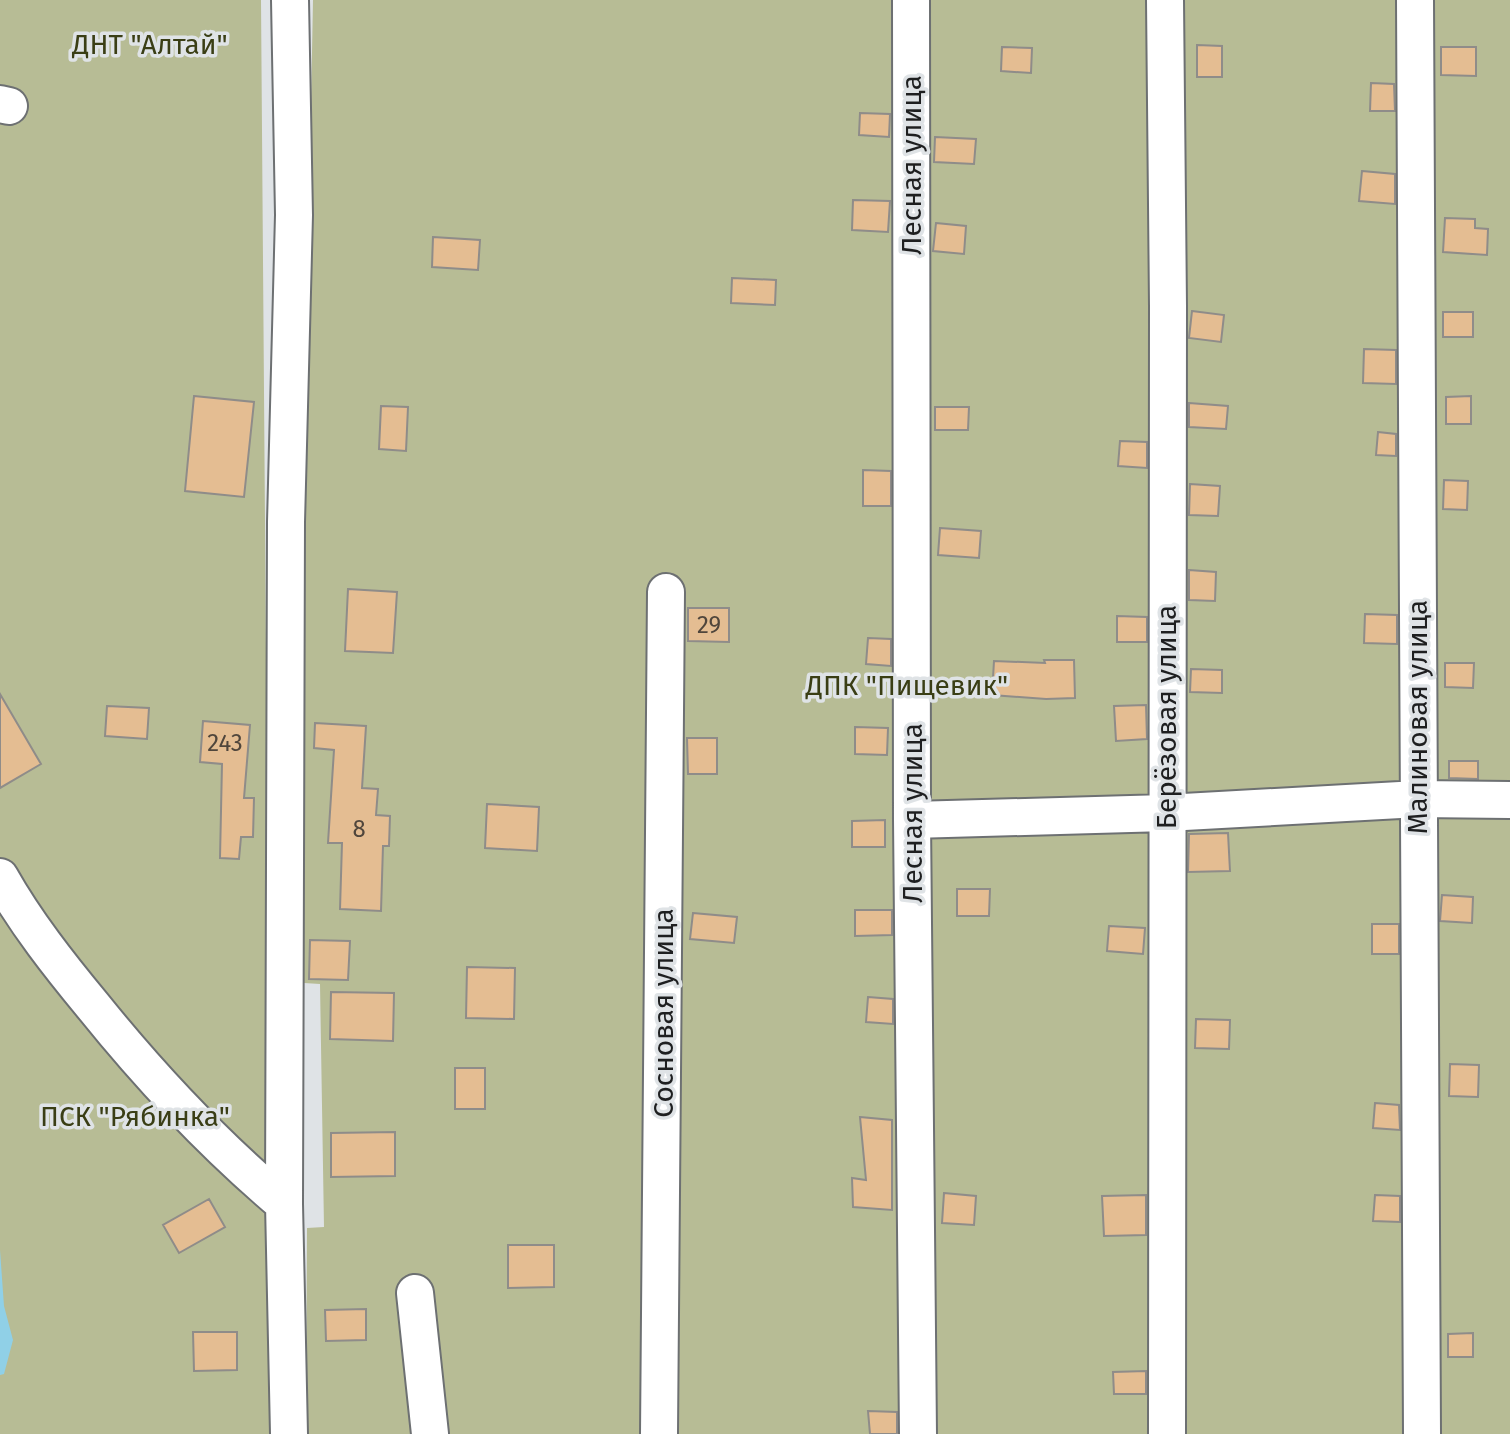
<svg xmlns="http://www.w3.org/2000/svg" width="1510" height="1434" viewBox="0 0 1510 1434" font-family="'Fira Sans',sans-serif">
  <style>
    .green { fill: #b7bc95 }
    .water { fill: #90d0e7 }
    .building { fill: #e4bd92; stroke: #8f8c89; stroke-width: 2 }
    .lines { fill: none; stroke-linecap: round; stroke-linejoin: round }
    .minor-casing { stroke: #6d7072; stroke-width: 40 }
    .minor { stroke: #fff; stroke-width: 36 }
    .labels { text-anchor: middle; dominant-baseline: central; stroke-width: 7; stroke-linejoin: round; paint-order: stroke }
    .number-label { font-size: 24px; fill: #50463c }
    .park-label { font-size: 28px; fill: #3a3e15; stroke: #dfe3e6 }
    .street-label { font-size: 28px; fill: #1e1f20; stroke: #dfe3e6 }
  </style>
  <rect width="100%" height="100%" fill="#dfe3e6"/>
  <path class="green" d="M0,0H261L272,1434H0Z
    M313,0H1510V1434H306L307,1228L324,1227L320,984L304,983L302,577Z"/>
  <path class="water" d="M0,1250L4,1306L13,1340L4,1374L0,1375Z"/>
  <path class="building" d="M1197,45L1222,46V77H1197Z
    M1002,47L1032,48L1031,73L1001,71Z
    M1441,47H1476V76L1441,75Z
    M1371,83L1394,84L1395,111H1370Z
    M860,113L890,114L889,137L859,135Z
    M935,137L976,139L974,164L934,162Z
    M1362,171L1395,174V204L1359,201Z
    M853,200L890,201L888,232L852,230Z
    M1445,218L1475,219V228L1488,229L1487,255L1443,252Z
    M936,223L966,226L964,254L933,251Z
    M433,237L480,240L478,270L432,267Z
    M732,278L776,280L775,305L731,303Z
    M1192,311L1224,315L1221,342L1189,338Z
    M1443,312H1473V337H1443Z
    M1364,349L1396,350V384L1363,383Z
    M194,396L254,402L244,497L185,491Z
    M1471,396V424H1446V397Z
    M1189,403L1228,406L1226,429L1189,427Z
    M381,406L408,407L406,451L379,449Z
    M935,407H969L968,430H935Z
    M1378,432L1396,434V456L1376,455Z
    M1120,441L1147,442V468L1118,466Z
    M863,470L891,471V506H863Z
    M1444,480L1468,481L1467,510L1443,509Z
    M1190,484L1220,486L1218,516L1189,515Z
    M940,528L981,531L979,558L938,555Z
    M1189,570L1216,572L1215,601L1189,600Z
    M348,589L397,592L393,653L345,651Z
    M688,608H729V642L688,641Z
    M1365,614L1397,615V644L1364,643Z
    M1117,616L1147,617V642H1117Z
    M868,638L891,639V666L866,664Z
    M1044,660H1074L1075,698L1046,699L992,695L994,661L1045,663Z
    M1445,663H1474L1473,688L1445,687Z
    M1191,669L1222,670V693L1190,692Z
    M0,694L41,764L0,788Z
    M1146,705L1147,739L1116,741L1114,706Z
    M107,706L149,708L147,739L105,736Z
    M203,721L250,725L244,798H254L253,837H241L239,859L220,858L222,764L200,762Z
    M315,723L366,726L362,788L378,789L376,815L390,816L389,846H383L381,911L340,909L342,843H328L334,750L314,748Z
    M855,727L888,728L887,755L855,754Z
    M687,738H717V774H688Z
    M1449,761H1478V779L1449,778Z
    M487,804L539,807L537,851L485,848Z
    M885,820V847H852V821Z
    M1228,833L1230,871L1188,872L1189,834Z
    M957,889H990L989,916H957Z
    M1442,895L1473,897L1472,923L1440,921Z
    M855,910H892V935L855,936Z
    M693,913L737,917L734,943L690,939Z
    M1372,924H1399V954H1372Z
    M1109,926L1145,928L1143,954L1107,951Z
    M310,940L350,941L348,980L309,979Z
    M467,967L515,968L514,1019L466,1018Z
    M331,992L394,993L393,1041L330,1039Z
    M868,997L893,999V1024L866,1022Z
    M1196,1019L1230,1020L1229,1049L1195,1048Z
    M1450,1064L1479,1065L1478,1097L1449,1096Z
    M455,1068H485V1109H455Z
    M1375,1103L1399,1105L1400,1130L1373,1128Z
    M860,1117L892,1120V1210L853,1207L852,1178L866,1180Z
    M395,1132V1176L331,1177V1133Z
    M944,1193L976,1196L974,1225L942,1223Z
    M1146,1195V1235L1104,1236L1102,1196Z
    M1375,1195L1400,1196V1222L1373,1221Z
    M209,1199L225,1227L179,1253L163,1225Z
    M508,1245H554V1287L508,1288Z
    M366,1309V1340L326,1341L325,1310Z
    M193,1332H237V1370L194,1371Z
    M1473,1333V1357H1448V1334Z
    M1146,1371V1394H1114L1113,1372Z
    M868,1411L897,1412V1434H870Z"/>
  <g class="lines">
    <defs>
      <path id="minor" d="M911,0L912,820L918,1434
        M1165,0L1168,306L1167,1434
        M1415,0L1422,1434
        M0,104L9,106
        M912,820L1166,813L1418,799L1510,800
        M0,877C26,923 59,965 93,1006C151,1078 214,1145 284,1204
        M415,1293L430,1434
        M289,1434L284,1204L286,522L294,215L290,0
        M659,1434L666,592"/>
    </defs>
    <use href="#minor" class="minor-casing"/>
    <use href="#minor" class="minor"/>
  </g>
  <g class="labels">
    <g class="number-label">
      <text x="709" y="625">29</text>
      <text x="225" y="743">243</text>
      <text x="359" y="829">8</text>
    </g>
    <g class="park-label">
      <text x="150" y="44">ДНТ "Алтай"</text>
      <text x="907" y="685">ДПК "Пищевик"</text>
      <text x="135" y="1116">ПСК "Рябинка"</text>
    </g>
    <g class="street-label">
      <text transform="translate(911 165) rotate(-90)">Лесная улица</text>
      <text transform="translate(1166 717) rotate(-90)">Берёзовая улица</text>
      <text transform="translate(1417 717) rotate(-90)">Малиновая улица</text>
      <text transform="translate(912 813) rotate(-90)">Лесная улица</text>
      <text transform="translate(663 1013) rotate(-90)">Сосновая улица</text>
    </g>
  </g>
</svg>
